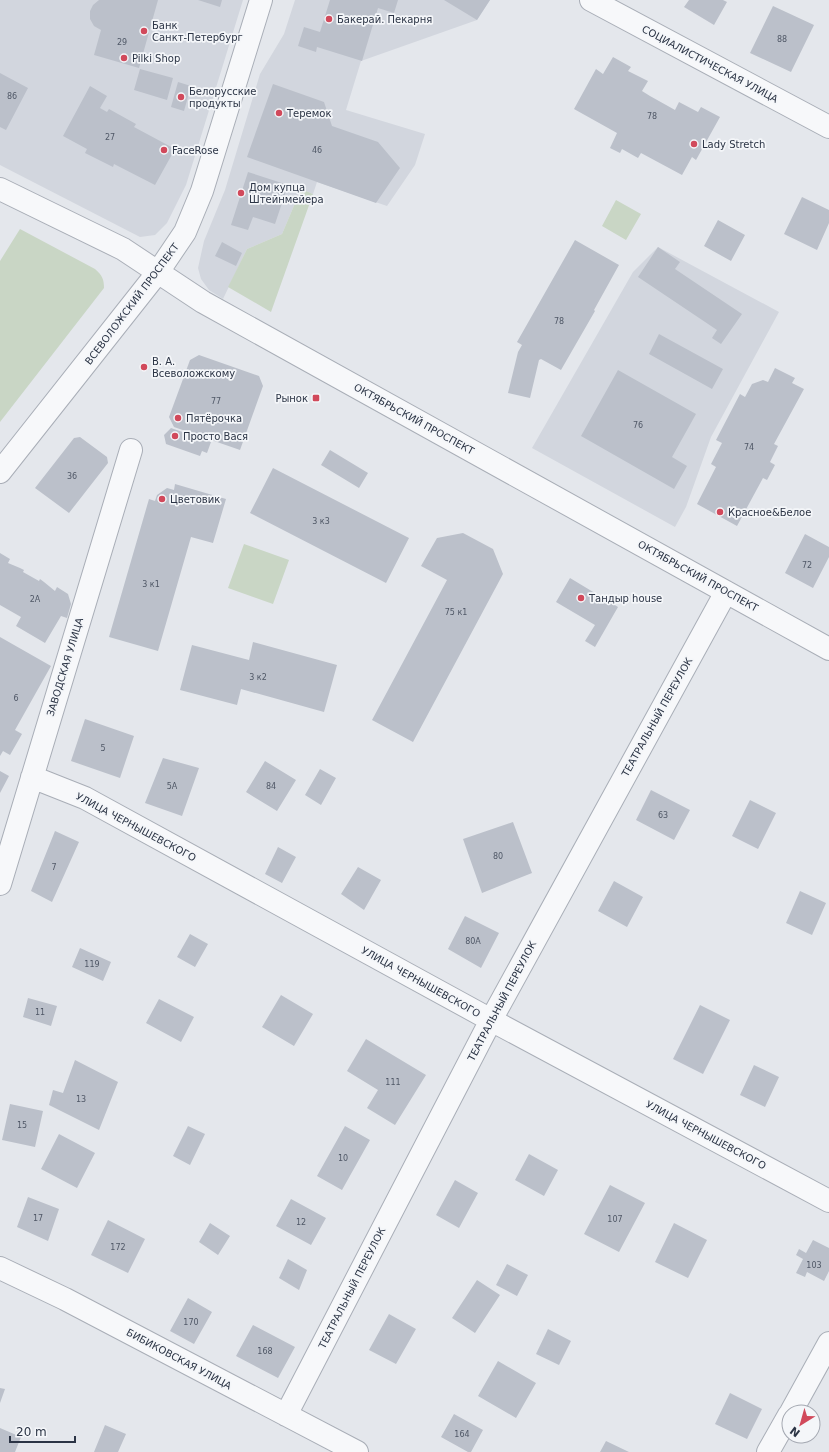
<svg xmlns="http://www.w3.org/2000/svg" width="829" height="1452" viewBox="0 0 829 1452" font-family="'DejaVu Sans',sans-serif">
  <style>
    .built { fill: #d2d6de }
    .green { fill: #c9d6c5 }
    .building { fill: #bbc0ca }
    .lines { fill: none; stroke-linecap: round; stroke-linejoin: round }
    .minor-casing { stroke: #a9aeb7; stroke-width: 24 }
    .minor { stroke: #f7f8fa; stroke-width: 22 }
    .poi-dot { fill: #d1495b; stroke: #f4f6f9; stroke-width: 1.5 }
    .labels { text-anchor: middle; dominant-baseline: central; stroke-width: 3.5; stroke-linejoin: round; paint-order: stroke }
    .number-label { font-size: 8px; fill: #4f5766 }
    .poi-label { font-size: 10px; fill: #2b3445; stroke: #f4f6f9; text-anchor: start }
    .street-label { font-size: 10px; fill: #2b3445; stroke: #f4f6f9 }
  </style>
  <rect width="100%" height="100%" fill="#e4e7ec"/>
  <path class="built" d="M0,0H243L186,185L167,223L155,235L140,237L0,165Z
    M295,0H490L477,20L361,61L346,110L425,134L415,165L387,206L317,182L313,194L301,189L282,234L247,249L223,299L209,290L201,279L198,268L204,241L225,190L260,74L284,34Z
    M658,247L779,312L711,437L686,507L675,527L532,448L633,272Z"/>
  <path class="green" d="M301,189L313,194L271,312L228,287L247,249L282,234Z
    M616,200L641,214L626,240L602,226Z
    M20,229L95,269C102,275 104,279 104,288L0,422V261Z
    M244,544L289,560L273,604L228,588Z"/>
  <path class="building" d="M99,0H158L139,68L94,55L101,30L94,26L90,19V11L93,5Z
    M198,0H222L220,7Z
    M330,0H398L394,13L378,8L362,61L317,47L316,52L298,46L304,27L320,32Z
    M444,0H490L477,20Z
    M689,0H723L727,2L714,25L684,7Z
    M773,6L814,25L791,72L750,53Z
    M613,57L631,67L628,71L648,81L642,91L650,96L675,110L679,102L698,112L701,107L720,117L696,160L692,157L682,175L641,153L638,158L622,149L620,153L610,148L617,133L574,109L596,69L603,74Z
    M140,69L173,78L167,100L134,90Z
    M0,73L28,88L6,130L0,127Z
    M178,82L191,86L184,111L171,107Z
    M273,84L324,102L332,126L378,142L400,168L376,203L247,157Z
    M90,86L107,96L100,108L107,112L109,109L136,124L134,127L175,149L155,185L114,164L113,167L85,153L87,149L63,136Z
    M248,172L288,185L275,224L253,217L248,230L231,225Z
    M802,197L829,210V223L817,250L784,234Z
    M718,220L745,235L731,261L704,246Z
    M575,240L619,265L594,310L595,311L561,370L541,359L539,360L530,398L508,393L518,352L522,345L517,342Z
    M222,242L242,253L236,266L215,256Z
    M658,247L680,262L675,269L742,314L721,344L712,338L717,330L638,277Z
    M659,334L723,369L712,389L649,354Z
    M199,355L259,376L263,386L240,450L174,427L169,417L190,360Z
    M775,368L795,378L792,383L804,389L774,444L778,446L770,462L775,465L767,480L763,478L737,526L697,504L716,467L711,464L722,443L716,440L740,394L745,397L752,384L763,380L768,382Z
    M618,370L696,414L672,457L687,466L674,489L581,436Z
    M171,428L211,442L207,453L202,451L200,456L166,444L164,435Z
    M80,437L107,457L108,463L69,513L35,488L74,438Z
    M330,450L368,473L359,488L321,465Z
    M273,468L409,538L386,583L250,513Z
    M175,484L226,499L213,543L191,537L158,651L109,637L149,499L155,501L157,495L167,488L174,490Z
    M463,533L493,549L503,574L413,742L372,720L447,580L421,566L437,538Z
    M805,534L829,547V557L813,588L785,573Z
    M0,553L10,559L8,563L20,568L24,570L23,572L39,581L40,579L44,582L55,591L57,587L68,594L71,604L67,618L61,616L45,643L16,626L21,617L0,605Z
    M570,578L618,607L595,647L585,641L595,625L556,602Z
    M0,637L51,666L15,730L22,734L10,755L3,751L0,756Z
    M253,642L337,665L324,712L241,689L237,705L180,690L192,645L249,660Z
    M85,719L134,736L120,778L71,761Z
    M163,758L199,768L182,816L145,803Z
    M265,761L296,780L277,811L246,792Z
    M320,769L336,778L321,805L305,795Z
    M0,771L9,776L0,793Z
    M651,790L690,810L674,840L636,820Z
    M750,800L776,813L758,849L732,836Z
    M513,822L532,873L482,893L463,839Z
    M55,831L79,842L52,902L31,891Z
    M278,847L296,857L282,883L265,874Z
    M358,867L381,880L364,910L341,894Z
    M614,881L643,897L627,927L598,911Z
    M800,891L826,903L812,935L786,923Z
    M465,916L499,933L481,968L448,949Z
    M190,934L208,944L195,967L177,957Z
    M80,948L111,962L103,981L72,967Z
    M281,995L313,1014L294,1046L262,1027Z
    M28,998L57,1006L51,1026L23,1017Z
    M159,999L194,1017L181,1042L146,1023Z
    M700,1005L730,1020L703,1074L673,1059Z
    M366,1039L426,1075L395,1125L367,1108L378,1090L347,1071Z
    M75,1060L118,1082L99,1130L49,1105L53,1090L63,1093Z
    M754,1065L779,1077L765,1107L740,1095Z
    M10,1104L43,1111L35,1147L2,1140Z
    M188,1126L205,1134L190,1165L173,1156Z
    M345,1126L370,1140L342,1190L317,1176Z
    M59,1134L95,1153L77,1188L41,1169Z
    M529,1154L558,1170L544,1196L515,1180Z
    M455,1180L478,1193L459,1228L436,1215Z
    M610,1185L645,1203L619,1252L584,1234Z
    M28,1197L59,1209L48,1241L17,1227Z
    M291,1199L326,1218L311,1245L276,1226Z
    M108,1220L145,1239L128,1273L91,1255Z
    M210,1223L230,1236L218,1255L199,1242Z
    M674,1223L707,1240L688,1278L655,1262Z
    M813,1240L829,1248V1271L824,1281L807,1272L805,1277L796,1273L803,1259L796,1255L799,1249L806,1253Z
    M288,1259L307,1270L299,1290L279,1278Z
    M507,1264L528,1275L517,1296L496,1285Z
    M477,1280L500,1295L475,1333L452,1318Z
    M188,1298L212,1312L194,1344L170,1331Z
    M389,1314L416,1329L396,1364L369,1350Z
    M253,1325L295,1347L278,1378L236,1356Z
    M548,1329L571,1341L559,1365L536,1354Z
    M498,1361L536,1383L516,1418L478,1396Z
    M0,1388L5,1389L0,1403Z
    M730,1393L762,1409L747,1439L715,1424Z
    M454,1414L483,1430L471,1452H468L441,1437Z
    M105,1425L126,1434L118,1452H94Z
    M0,1428L21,1437L15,1452H0Z
    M606,1441L629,1452H600Z"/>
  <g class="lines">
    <defs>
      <path id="minor" d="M591,0L829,127
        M0,189L123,249L203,302L829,649
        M0,472L158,272L185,232L202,191L261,0
        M32,777L85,798L491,1020L829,1201
        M0,884L131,450
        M0,1268L65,1299L357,1452
        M791,1412L829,1343
        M286,1415L491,1020L726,592
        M768,1452L789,1415"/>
    </defs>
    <use href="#minor" class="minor-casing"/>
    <use href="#minor" class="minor"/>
  </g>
  <g class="poi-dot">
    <circle cx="329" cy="19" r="4"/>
    <circle cx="144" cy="31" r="4"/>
    <circle cx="124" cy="58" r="4"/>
    <circle cx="181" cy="97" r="4"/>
    <circle cx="279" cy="113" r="4"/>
    <circle cx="694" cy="144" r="4"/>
    <circle cx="164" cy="150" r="4"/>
    <circle cx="241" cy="193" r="4"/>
    <circle cx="144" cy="367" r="4"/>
    <rect x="312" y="394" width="8" height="8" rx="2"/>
    <circle cx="178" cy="418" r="4"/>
    <circle cx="175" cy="436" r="4"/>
    <circle cx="162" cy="499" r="4"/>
    <circle cx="720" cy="512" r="4"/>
    <circle cx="581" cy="598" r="4"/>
  </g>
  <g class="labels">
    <g class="number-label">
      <text x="782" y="39">88</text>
      <text x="122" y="42">29</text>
      <text x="12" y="96">86</text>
      <text x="652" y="116">78</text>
      <text x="110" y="137">27</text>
      <text x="317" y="150">46</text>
      <text x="559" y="321">78</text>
      <text x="216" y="401">77</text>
      <text x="638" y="425">76</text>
      <text x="749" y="447">74</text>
      <text x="72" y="476">36</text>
      <text x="321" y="521">3 к3</text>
      <text x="807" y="565">72</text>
      <text x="151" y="584">3 к1</text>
      <text x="35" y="599">2А</text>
      <text x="456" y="612">75 к1</text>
      <text x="258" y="677">3 к2</text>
      <text x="16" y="698">6</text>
      <text x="103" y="748">5</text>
      <text x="172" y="786">5А</text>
      <text x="271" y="786">84</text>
      <text x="663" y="815">63</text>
      <text x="498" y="856">80</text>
      <text x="54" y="867">7</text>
      <text x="473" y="941">80А</text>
      <text x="92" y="964">119</text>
      <text x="40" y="1012">11</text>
      <text x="393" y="1082">111</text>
      <text x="81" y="1099">13</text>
      <text x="22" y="1125">15</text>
      <text x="343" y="1158">10</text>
      <text x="38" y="1218">17</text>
      <text x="615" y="1219">107</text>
      <text x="301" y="1222">12</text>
      <text x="118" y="1247">172</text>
      <text x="814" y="1265">103</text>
      <text x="191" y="1322">170</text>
      <text x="265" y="1351">168</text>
      <text x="462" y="1434">164</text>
    </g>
    <g class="poi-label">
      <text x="337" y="19">Бакерай. Пекарня</text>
      <text x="152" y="25">Банк<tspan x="152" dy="12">Санкт-Петербург</tspan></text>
      <text x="132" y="58">Pilki Shop</text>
      <text x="189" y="91">Белорусские<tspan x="189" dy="12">продукты</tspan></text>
      <text x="287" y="113">Теремок</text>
      <text x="702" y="144">Lady Stretch</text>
      <text x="172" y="150">FaceRose</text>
      <text x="249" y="187">Дом купца<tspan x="249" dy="12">Штейнмейера</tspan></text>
      <text x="152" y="361">В. А.<tspan x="152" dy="12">Всеволожскому</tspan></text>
      <text x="308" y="398" text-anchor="end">Рынок</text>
      <text x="186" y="418">Пятёрочка</text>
      <text x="183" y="436">Просто Вася</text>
      <text x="170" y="499">Цветовик</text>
      <text x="728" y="512">Красное&amp;Белое</text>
      <text x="589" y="598">Тандыр house</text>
    </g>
    <g class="street-label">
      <text transform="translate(710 64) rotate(28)">СОЦИАЛИСТИЧЕСКАЯ УЛИЦА</text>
      <text transform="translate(132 304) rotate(-53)">ВСЕВОЛОЖСКИЙ ПРОСПЕКТ</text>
      <text transform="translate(414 419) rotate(29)">ОКТЯБРЬСКИЙ ПРОСПЕКТ</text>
      <text transform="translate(698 576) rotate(29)">ОКТЯБРЬСКИЙ ПРОСПЕКТ</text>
      <text transform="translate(65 667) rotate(-73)">ЗАВОДСКАЯ УЛИЦА</text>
      <text transform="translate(657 717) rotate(-61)">ТЕАТРАЛЬНЫЙ ПЕРЕУЛОК</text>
      <text transform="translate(136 827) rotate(28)">УЛИЦА ЧЕРНЫШЕВСКОГО</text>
      <text transform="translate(421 982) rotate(29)">УЛИЦА ЧЕРНЫШЕВСКОГО</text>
      <text transform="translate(502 1001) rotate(-62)">ТЕАТРАЛЬНЫЙ ПЕРЕУЛОК</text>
      <text transform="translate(706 1135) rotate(28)">УЛИЦА ЧЕРНЫШЕВСКОГО</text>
      <text transform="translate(352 1288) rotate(-63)">ТЕАТРАЛЬНЫЙ ПЕРЕУЛОК</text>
      <text transform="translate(179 1359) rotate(28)">БИБИКОВСКАЯ УЛИЦА</text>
    </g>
  </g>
  <g transform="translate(801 1424) rotate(217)"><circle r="19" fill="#f4f6f9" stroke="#a4a8b1"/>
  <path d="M0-3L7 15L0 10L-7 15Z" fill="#d1495b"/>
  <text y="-6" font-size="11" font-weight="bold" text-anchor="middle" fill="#2b3445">N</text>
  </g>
  <path d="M10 1436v6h65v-6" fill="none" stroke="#2b3445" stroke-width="2"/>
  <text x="16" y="1436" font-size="12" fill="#2b3445" stroke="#f4f6f9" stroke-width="3" paint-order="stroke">20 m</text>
</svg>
